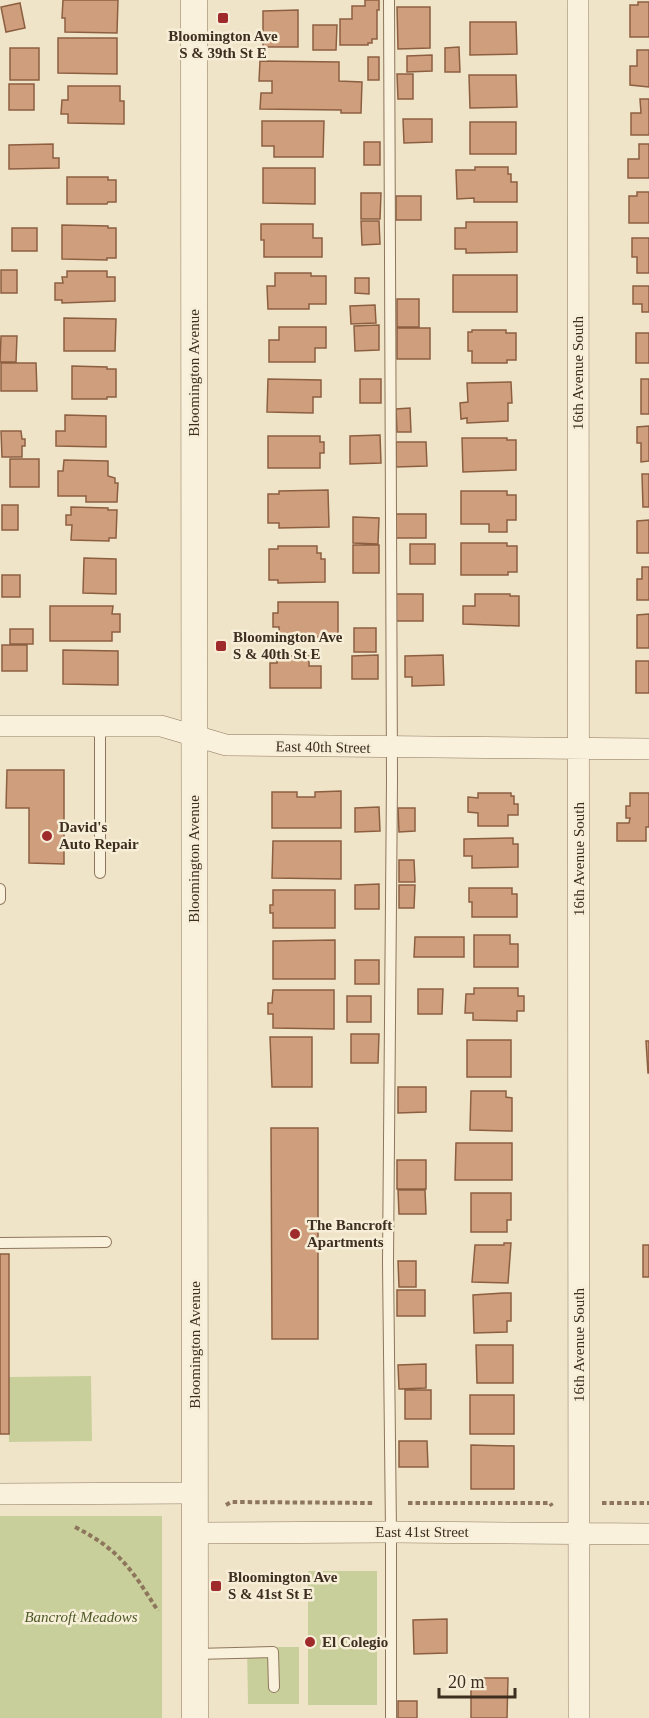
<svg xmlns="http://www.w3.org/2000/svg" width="649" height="1718" viewBox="0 0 649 1718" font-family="'Times New Roman',serif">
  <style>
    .green { fill: #c9cf9b }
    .building { fill: #cf9f7d; stroke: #8d5f41; stroke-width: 1.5 }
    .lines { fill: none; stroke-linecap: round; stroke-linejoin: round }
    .service-casing { stroke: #8d765c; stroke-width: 12 }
    .minor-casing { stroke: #8d765c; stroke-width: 22 }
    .tertiary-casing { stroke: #8d765c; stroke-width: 27 }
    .path { stroke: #8d765c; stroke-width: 4; stroke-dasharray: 4.5 3; stroke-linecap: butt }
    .service { stroke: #faf1dc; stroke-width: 10 }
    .minor { stroke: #faf1dc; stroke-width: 21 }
    .tertiary { stroke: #faf1dc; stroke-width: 26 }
    .poi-dot { fill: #9e2a2b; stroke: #f7eed8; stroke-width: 2 }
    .labels { text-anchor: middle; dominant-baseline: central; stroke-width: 5; stroke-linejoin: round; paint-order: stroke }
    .poi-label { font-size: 15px; font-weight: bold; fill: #3d2e20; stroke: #f7eed8; text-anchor: start }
    .street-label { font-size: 15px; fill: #3d2e20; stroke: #f7eed8 }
    .park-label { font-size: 15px; font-style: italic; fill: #4d5a26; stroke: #f7eed8 }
  </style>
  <rect width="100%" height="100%" fill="#f0e4c8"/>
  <path class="green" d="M91,1376L92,1441L9,1442L8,1377Z
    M0,1516H162V1718H0Z
    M308,1571H377V1705H308Z
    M247,1647H299V1704H248Z"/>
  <path class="building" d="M63,0H118L117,33L65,32V18H62Z
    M365,0H379V10H377V39H372V43H368V45H340V19H352V6H365Z
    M638,2H649V37H630V5H638Z
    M20,3L25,28L6,32L1,7Z
    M397,7H430V48L398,49Z
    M298,10V47H263V11Z
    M470,22H516L517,54L470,55Z
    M313,25H337L336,50H313Z
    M58,38H117V74L58,73Z
    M459,47L460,72H445V48Z
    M10,48H39V80H10Z
    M637,50H649V87L630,85V66H637Z
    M432,55V71L407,72V56Z
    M368,57H379V80H368Z
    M260,61L339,62V81L362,82L361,113H341V110L260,109L261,93H272V81H259Z
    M397,74H413V99H398Z
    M469,75H516L517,107L470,108Z
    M9,84H34V110H9Z
    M68,86H120V101H124V124L68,123V114H61L62,100H68Z
    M640,99H649V135H631V113H641Z
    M403,119H432V142L404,143Z
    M262,121H324L323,157H274V146H262Z
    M470,122H516V154H470Z
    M364,142H380V165H364Z
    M53,144V158H59V168L9,169V145Z
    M639,144H649V178H628V159H639Z
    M475,167H508V174H511V182H517V202H474V198L457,199L456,170H475Z
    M263,168H315V204L263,203Z
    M67,177H108V180H116V202H108L107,204H67Z
    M637,192H649V223H629V196H637Z
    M361,193H381L380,219H361Z
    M396,196H421V220H396Z
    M361,221H379L380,244L362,245Z
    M466,222H517V252L466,253V249H455V228H466Z
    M261,224H313V238H322V257H264V240H261Z
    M62,225L108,226V228H116V258H107V260L62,259Z
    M12,228H37V251H12Z
    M632,238H649V273H637V257H632Z
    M1,270H17V293H1Z
    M67,271H107V277H115V301L62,303V300H55V283H63L62,277H67Z
    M275,273H311V276H326V304H309V309H268L267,286H275Z
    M453,275H517V312H453Z
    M355,278H369V294L355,293Z
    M633,286H649V312H642V304H633Z
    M397,299H419V327H397Z
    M375,305L376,323L351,324L350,306Z
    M64,318L116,319L115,351H64Z
    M379,325V350L355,351L354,326Z
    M279,327H326V348H315V362H269V340H279Z
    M397,328H430V359H397Z
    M472,330H506V333H516V360H507V363H472V351H468V332H472Z
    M636,333H649V363H636Z
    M1,336H17L16,362H0Z
    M1,363H36L37,391H1Z
    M72,366L107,367V369H116V397H107V399H72Z
    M268,379L321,380V397H313V413L267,412Z
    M360,379H381V403H360Z
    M641,379H649V414H641Z
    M511,382L512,403H508V421L467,423V418L461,419L460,403L468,402L467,383Z
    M410,408L411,432H397L396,409Z
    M65,415L106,416V447L56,446V431H65Z
    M649,426V461L641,462V443H637V427Z
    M1,431H21L22,439H25V446H22V457H2Z
    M380,435L381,463L350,464V436Z
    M268,436H320V442H324V453H320V468H268Z
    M462,438H507V440H516V470L463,472Z
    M396,442H426L427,466L396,467Z
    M10,459H39V487H10Z
    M64,460L108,461V476L115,478V483H118L117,502H86V496H58V471H63Z
    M642,474H649V507H643Z
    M328,490L329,527L279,528V523H268V494H279V491Z
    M461,491H507V495H516V520H507V532H489V524H461Z
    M2,505H18V530H2Z
    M71,507L108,508V510H117L116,538H109V541L71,540L72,525H66V515H71Z
    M396,514H426V538H396Z
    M353,517L379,518L378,544L353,543Z
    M649,520V553H637V521Z
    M461,543H507V546H517V572H508V575H461Z
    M410,544H435V564H410Z
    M353,545H379V573H353Z
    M278,546H317V553H321V559H325V582L278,583V580H269V549H278Z
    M84,558L116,559V594L83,593Z
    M642,567H649V600H637V579H642Z
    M2,575H20V597H2Z
    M395,594H423V621H395Z
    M475,594H510V596H519V626L463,624V606H475Z
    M278,602H338V637H279V627H273V613H278Z
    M50,606H113L112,614H120V632H112V641H50Z
    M649,614V648H637V615Z
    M354,628H376V652H354Z
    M10,629H33V644H10Z
    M2,645H27V671H2Z
    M63,650L118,651V685L63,684Z
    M378,655V679H352V656Z
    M443,655L444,685L412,686V677H405V656Z
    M277,656H309V666H321V688H270V663H277Z
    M636,661H649V693H636Z
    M7,770H64V864L29,863V808H6Z
    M341,791V828H272V792H297V797H315V792Z
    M478,793H511V796H514V804H518V815H508V826H478V813L468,812V797L478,798Z
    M630,793H649V827H646V841H617V823H629L630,818H626V806H630Z
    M379,807L380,831L355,832V808Z
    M398,808H415V831L399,832Z
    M513,838V844H518V867L472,868V856H464V839Z
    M273,841H341V879L272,878Z
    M399,860H414L415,882H399Z
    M379,884V909H355V885Z
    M399,885H415L414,908H399Z
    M469,888H512V894H517V917H472V902H469Z
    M273,890H335V928H273V913H270V905H273Z
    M474,935H510V944H518V967H474Z
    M415,937H464V957H414Z
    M335,940V979H273V941Z
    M355,960H379V984H355Z
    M474,988H518V996H524V1011H517V1021L473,1020V1013H465L466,994H474Z
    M418,989H443L442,1014H418Z
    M273,990H334V1029L273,1028V1014H268V1003H272Z
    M347,996H371V1022H347Z
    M351,1034H379L378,1063H351Z
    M270,1037H312V1087H272Z
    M467,1040H511V1077H467Z
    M646,1041H649V1073H648Z
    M398,1087H426V1112L398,1113Z
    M471,1091H506V1097L512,1098V1131L470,1130Z
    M271,1128H318V1339H272Z
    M456,1143H512V1180H455Z
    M397,1160H426V1189H397Z
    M398,1190H425L426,1214H399Z
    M471,1193H511V1220H507V1232H471Z
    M504,1243H511L508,1283L472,1282L475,1245H504Z
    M643,1245H649V1277H643Z
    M0,1254H9V1434H0Z
    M398,1261H416V1287H399Z
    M397,1290H425V1316H397Z
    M504,1293H511V1321H507V1332L474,1333L473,1295Z
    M476,1345H513V1383H477Z
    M426,1364V1388L399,1389L398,1365Z
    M405,1390H431V1419H405Z
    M470,1395H514V1434H470Z
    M399,1441H427L428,1467H399Z
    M471,1445L514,1446V1489H471Z
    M447,1619V1653L414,1654L413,1620Z
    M471,1678H508L507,1718H471Z
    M398,1701H417V1718H398Z"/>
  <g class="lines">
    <defs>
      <path id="service" d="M389,0L392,780L388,1262L391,1532V1718
        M100,726V873
        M0,889V899
        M0,1243L106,1242
        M195,1654L273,1652L274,1687"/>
      <path id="minor" d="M578,0L579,1718
        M0,726H161L226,745L649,749
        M0,1494L195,1493
        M196,1533L391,1532L649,1534"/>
      <path id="tertiary" d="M194,0L195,1718"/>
    </defs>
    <use href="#service" class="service-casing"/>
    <use href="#minor" class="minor-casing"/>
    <use href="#tertiary" class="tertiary-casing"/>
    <path class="path" d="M408,1503H550L552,1506
      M602,1503H649
      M226,1505L231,1502L373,1503
      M75,1527C120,1550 132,1570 158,1611"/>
    <use href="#service" class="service"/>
    <use href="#minor" class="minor"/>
    <use href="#tertiary" class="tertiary"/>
  </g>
  <g class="poi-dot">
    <rect x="217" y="12" width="12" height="12" rx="3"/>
    <rect x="215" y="640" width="12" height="12" rx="3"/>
    <circle cx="47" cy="836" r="6"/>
    <circle cx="295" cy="1234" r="6"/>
    <rect x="210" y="1580" width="12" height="12" rx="3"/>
    <circle cx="310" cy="1642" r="6"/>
  </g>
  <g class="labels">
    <g class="poi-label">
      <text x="223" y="36" text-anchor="middle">Bloomington Ave<tspan x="223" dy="17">S &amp; 39th St E</tspan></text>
      <text x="233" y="637">Bloomington Ave<tspan x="233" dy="17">S &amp; 40th St E</tspan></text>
      <text x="59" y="827">David's<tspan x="59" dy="17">Auto Repair</tspan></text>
      <text x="307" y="1225">The Bancroft<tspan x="307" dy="17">Apartments</tspan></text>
      <text x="228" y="1577">Bloomington Ave<tspan x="228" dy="17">S &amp; 41st St E</tspan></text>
      <text x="322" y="1642">El Colegio</text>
    </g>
    <g class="street-label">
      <text transform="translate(194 373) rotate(-90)">Bloomington Avenue</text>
      <text transform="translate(578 373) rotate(-90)">16th Avenue South</text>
      <text transform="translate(323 747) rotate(1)">East 40th Street</text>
      <text transform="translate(194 859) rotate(-90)">Bloomington Avenue</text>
      <text transform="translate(579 859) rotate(-90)">16th Avenue South</text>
      <text transform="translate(195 1345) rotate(-90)">Bloomington Avenue</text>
      <text transform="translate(579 1345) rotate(-90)">16th Avenue South</text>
      <text x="422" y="1532">East 41st Street</text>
    </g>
    <g class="park-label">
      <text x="81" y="1617">Bancroft Meadows</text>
    </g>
  </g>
  <path d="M439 1688v9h76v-9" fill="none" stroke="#3d2e20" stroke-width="3"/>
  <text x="448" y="1688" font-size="18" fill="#3d2e20" stroke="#f7eed8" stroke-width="4.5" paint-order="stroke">20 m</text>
</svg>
